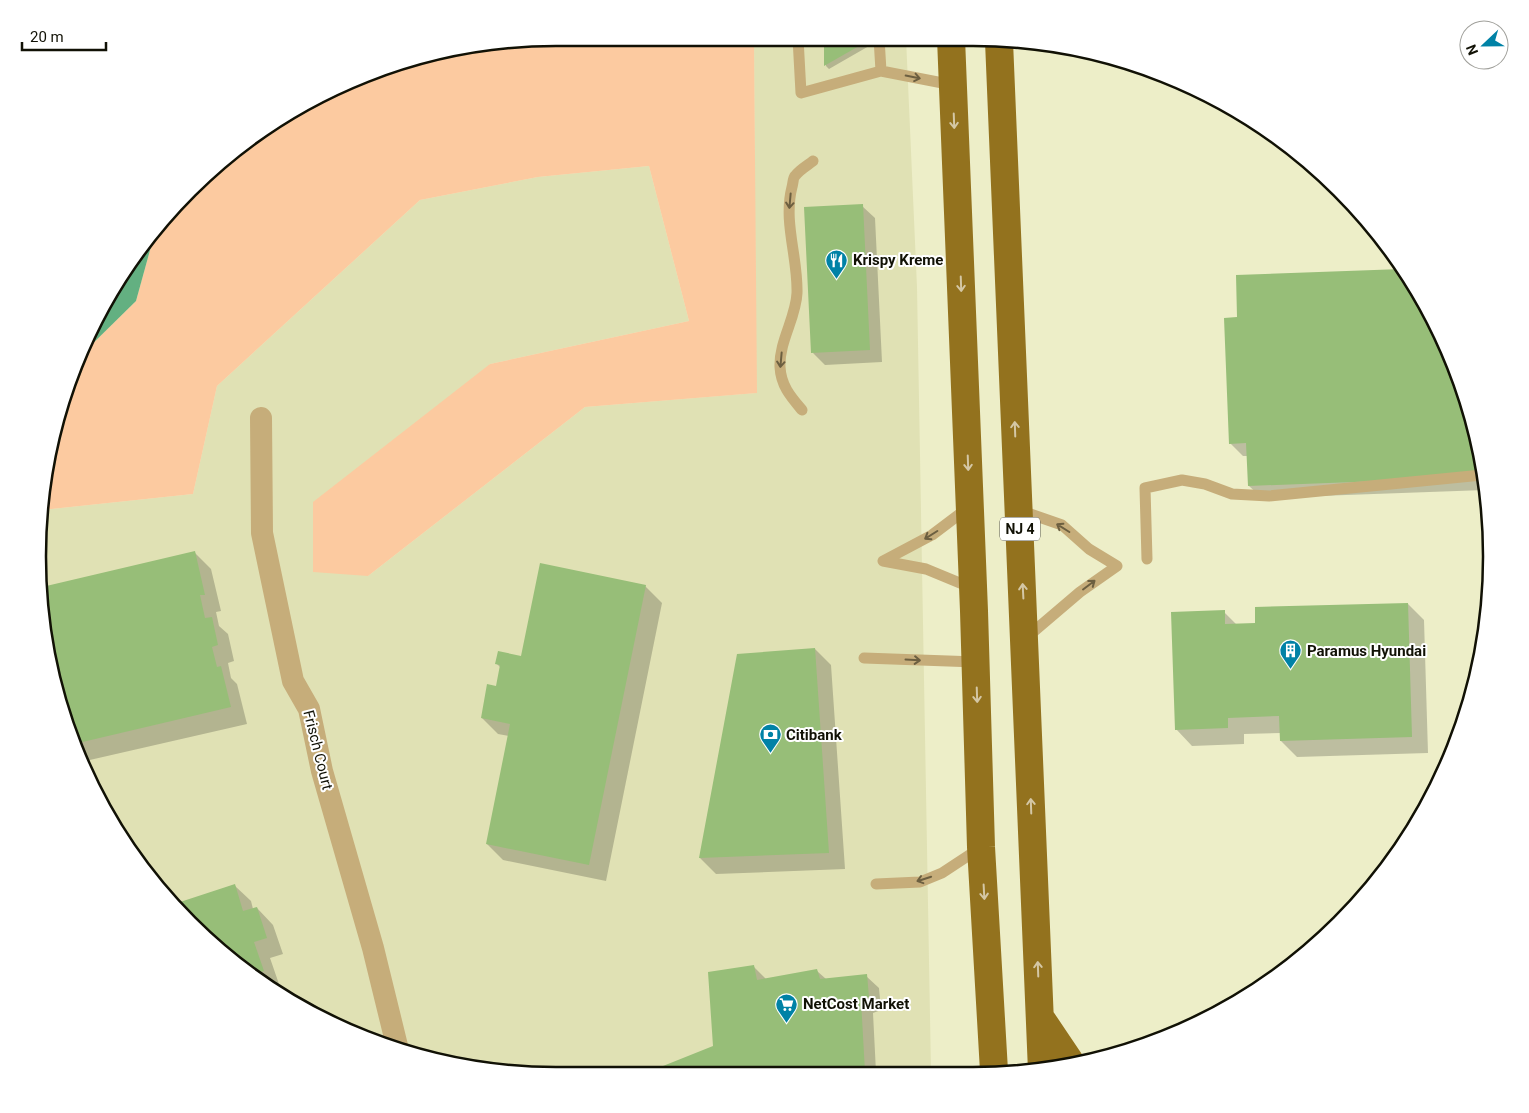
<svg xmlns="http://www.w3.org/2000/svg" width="1529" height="1113" viewBox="0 0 1529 1113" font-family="Roboto,sans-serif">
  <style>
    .built { fill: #e0e1b4 }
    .green { fill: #fccaa0 }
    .water { fill: #63b081 }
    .shadow { fill: #0003 }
    .building { fill: #97be78 }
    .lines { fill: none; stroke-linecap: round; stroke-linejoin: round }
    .service { stroke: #c6ad7a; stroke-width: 11 }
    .minor { stroke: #c6ad7a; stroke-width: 22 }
    .trunk { stroke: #93721e; stroke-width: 28 }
    .oneway { stroke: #6c5f40 }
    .oneway2 { stroke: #d4c7a5 }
    .labels { text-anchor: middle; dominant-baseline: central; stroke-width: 4; stroke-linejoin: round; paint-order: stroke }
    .shield { fill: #fff; stroke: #585850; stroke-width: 1 }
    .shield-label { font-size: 14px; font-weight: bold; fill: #111105 }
    .poi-label { font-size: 15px; font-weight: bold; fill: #111105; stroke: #fff; text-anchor: start }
    .street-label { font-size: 15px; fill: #111105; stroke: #fff }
    .rim { fill: none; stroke: #111105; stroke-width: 2.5 }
  </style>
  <rect width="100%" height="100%" fill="#edeec8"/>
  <path class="built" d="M754,38H906L917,287L931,1072L522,1074L390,1048L297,1006L215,947L145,873L77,755L42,624V510L193,494L217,386L420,200L538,177L649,166L689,321L490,364L368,576L585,407L756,393Z"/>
  <path class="green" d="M557,38H754L757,393L585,407L368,576L313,572V502L490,364L689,321L649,166L538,177L420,200L217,386L193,494L42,510V488L65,390L78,358L136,301L155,232L166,215L268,125L358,77L422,55Z"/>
  <path class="water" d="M155,232L136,301L78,358L91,327Z"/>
  <path class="shadow" d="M825,38H868L869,46L829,69L826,66Z
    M862,206L875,218L882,362L825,365L813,353Z
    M1402,270L1438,327L1474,422L1485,490L1262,498L1249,486L1248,456H1243L1230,443L1239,319Z
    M195,553L211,569L221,611L216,612L219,626L228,634L234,661L228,663L231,678L237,684L247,724L81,762L77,755L42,624V588Z
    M645,586L662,603L606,881L503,860L487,844L509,736L498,734L482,718L497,688L501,668L497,664L522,657Z
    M1408,604L1424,620L1428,753L1297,757L1281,741V733L1244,734V744L1192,746L1176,729L1224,612L1237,625L1257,624Z
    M815,649L831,665L845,869L716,874L700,858L738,655Z
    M234,885L251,901L253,909L257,908L273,925L283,954L270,958L280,987L274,989L215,947L175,905Z
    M753,966L766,979L817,971L826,979L866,976L879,988L881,1010L873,1013L876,1072L646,1074L714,1047Z"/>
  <path class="building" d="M824,38H865L866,42L824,66Z
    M863,204L870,350L811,353L804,207Z
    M1402,269L1438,327L1474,422L1483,477L1248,486L1246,443L1229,444L1224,318L1237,317L1236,275Z
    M195,551L205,595H200L205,618L212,617L218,645L212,647L217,667L221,666L231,707L74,744L42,624V587Z
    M540,563L646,585L589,865L486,844L510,724L481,718L487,684L496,686L500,665L495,664L498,651L521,656Z
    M1408,603L1412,737L1280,741L1279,716L1228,718V728L1175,730L1171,612L1225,610V624L1255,623V607Z
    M815,648L829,853L699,858L737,654Z
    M235,884L243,911L257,907L267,938L254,942L264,971L253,974L215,947L174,904Z
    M754,965L757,980L817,969L820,979L867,974L869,997L861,1000L865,1072L643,1074L713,1046L708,972Z"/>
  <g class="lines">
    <path class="service" d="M798,38L801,93L881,71
      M879,38L881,71L953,85
      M802,410C791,397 781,386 780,367C779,341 796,318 797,293C798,257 783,222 792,187C793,184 793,178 795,176C799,170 808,165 813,161
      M1019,510L1062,525L1089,549L1117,566L1080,592L1026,638
      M1147,559L1145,488L1182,480L1205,484L1232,494L1269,496L1482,475
      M883,561L932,535L969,507
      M883,561L926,569L972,588
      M864,658L976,662
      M876,884L920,882L942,873L980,848"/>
    <path class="minor" d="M261,418L262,533L293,681L309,709L322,771L373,948L398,1050"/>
    <path class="trunk" d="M951,38L974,611L981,847L994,1071
      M999,41L1042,1071
      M1040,1017L1071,1063"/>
  </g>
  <defs><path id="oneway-shaft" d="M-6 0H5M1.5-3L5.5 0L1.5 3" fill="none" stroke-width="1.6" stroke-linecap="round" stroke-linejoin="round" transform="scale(1.25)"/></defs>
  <g class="oneway">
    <use href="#oneway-shaft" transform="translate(913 77) rotate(11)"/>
    <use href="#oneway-shaft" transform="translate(790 201) rotate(95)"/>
    <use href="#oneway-shaft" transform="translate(781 360) rotate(95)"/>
    <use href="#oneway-shaft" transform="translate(1063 528) rotate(-148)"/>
    <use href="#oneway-shaft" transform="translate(931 535) rotate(148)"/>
    <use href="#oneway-shaft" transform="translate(1089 585) rotate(-37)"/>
    <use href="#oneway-shaft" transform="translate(913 660) rotate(3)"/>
    <use href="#oneway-shaft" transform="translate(924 879) rotate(162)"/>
  </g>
  <g class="oneway2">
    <use href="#oneway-shaft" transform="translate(954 121) rotate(88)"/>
    <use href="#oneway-shaft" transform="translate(961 284) rotate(88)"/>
    <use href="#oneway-shaft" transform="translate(1015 429) rotate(-92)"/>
    <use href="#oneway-shaft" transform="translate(968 463) rotate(88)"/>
    <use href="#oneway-shaft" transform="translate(1023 591) rotate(-93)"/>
    <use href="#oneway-shaft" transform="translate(977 695) rotate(88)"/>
    <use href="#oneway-shaft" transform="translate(1031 806) rotate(-92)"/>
    <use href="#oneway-shaft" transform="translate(984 892) rotate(87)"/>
    <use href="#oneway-shaft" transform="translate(1038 969) rotate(-92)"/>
  </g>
  <defs>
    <symbol id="restaurant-pin" viewBox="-11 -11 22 30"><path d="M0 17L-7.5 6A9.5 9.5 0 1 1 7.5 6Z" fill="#0082a6" stroke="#fff"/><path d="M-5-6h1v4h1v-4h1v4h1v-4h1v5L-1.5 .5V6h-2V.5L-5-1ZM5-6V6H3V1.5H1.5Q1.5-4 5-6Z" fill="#fff"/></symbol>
    <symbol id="building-pin" viewBox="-11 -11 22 30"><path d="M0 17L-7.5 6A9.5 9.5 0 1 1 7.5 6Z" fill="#0082a6" stroke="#fff"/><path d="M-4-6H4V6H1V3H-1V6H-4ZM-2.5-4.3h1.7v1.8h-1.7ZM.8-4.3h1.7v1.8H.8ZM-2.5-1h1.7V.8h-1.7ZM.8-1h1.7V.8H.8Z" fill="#fff"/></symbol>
    <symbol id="bank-pin" viewBox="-11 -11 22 30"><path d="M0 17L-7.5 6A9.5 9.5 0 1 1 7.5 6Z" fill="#0082a6" stroke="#fff"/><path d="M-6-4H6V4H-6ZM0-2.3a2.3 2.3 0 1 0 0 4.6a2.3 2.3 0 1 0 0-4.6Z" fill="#fff"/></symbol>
    <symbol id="supermarket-pin" viewBox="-11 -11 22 30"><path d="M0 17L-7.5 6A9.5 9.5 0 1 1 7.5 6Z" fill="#0082a6" stroke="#fff"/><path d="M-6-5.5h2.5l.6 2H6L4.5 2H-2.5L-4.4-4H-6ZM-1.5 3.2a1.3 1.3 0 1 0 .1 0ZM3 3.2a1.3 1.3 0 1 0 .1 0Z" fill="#fff"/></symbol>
  </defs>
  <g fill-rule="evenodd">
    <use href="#restaurant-pin" x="824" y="248" width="25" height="34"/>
    <use href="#building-pin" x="1278" y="638" width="25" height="34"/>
    <use href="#bank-pin" x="758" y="722" width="25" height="34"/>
    <use href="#supermarket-pin" x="774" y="992" width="25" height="34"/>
  </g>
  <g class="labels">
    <rect class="shield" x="1000" y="517.5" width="40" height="23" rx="4"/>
    <g class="shield-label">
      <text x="1020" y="529">NJ 4</text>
    </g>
    <g class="poi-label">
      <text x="853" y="260">Krispy Kreme</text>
      <text x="1307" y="651">Paramus Hyundai</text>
      <text x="786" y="735">Citibank</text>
      <text x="803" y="1004">NetCost Market</text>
    </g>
    <g class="street-label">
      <text transform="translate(318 750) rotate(76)">Frisch Court</text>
    </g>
  </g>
  <path d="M0 0H1529V1113H0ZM556 46H973A510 510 0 0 1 1483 556V557A510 510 0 0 1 973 1067H556A510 510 0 0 1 46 557V556A510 510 0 0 1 556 46Z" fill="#fff" fill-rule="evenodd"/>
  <path class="rim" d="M556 46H973A510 510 0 0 1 1483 556V557A510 510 0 0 1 973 1067H556A510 510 0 0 1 46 557V556A510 510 0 0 1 556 46Z"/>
  <g transform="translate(1484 45) rotate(248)"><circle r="24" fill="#ffffff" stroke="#a0a09b"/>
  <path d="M0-4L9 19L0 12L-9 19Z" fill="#0082a6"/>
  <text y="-8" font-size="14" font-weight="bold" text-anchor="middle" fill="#111105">N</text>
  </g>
  <path d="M22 42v8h84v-8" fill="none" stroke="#111105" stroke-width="2.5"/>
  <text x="30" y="42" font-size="15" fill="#111105" stroke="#ffffff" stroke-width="4" paint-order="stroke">20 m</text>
</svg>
